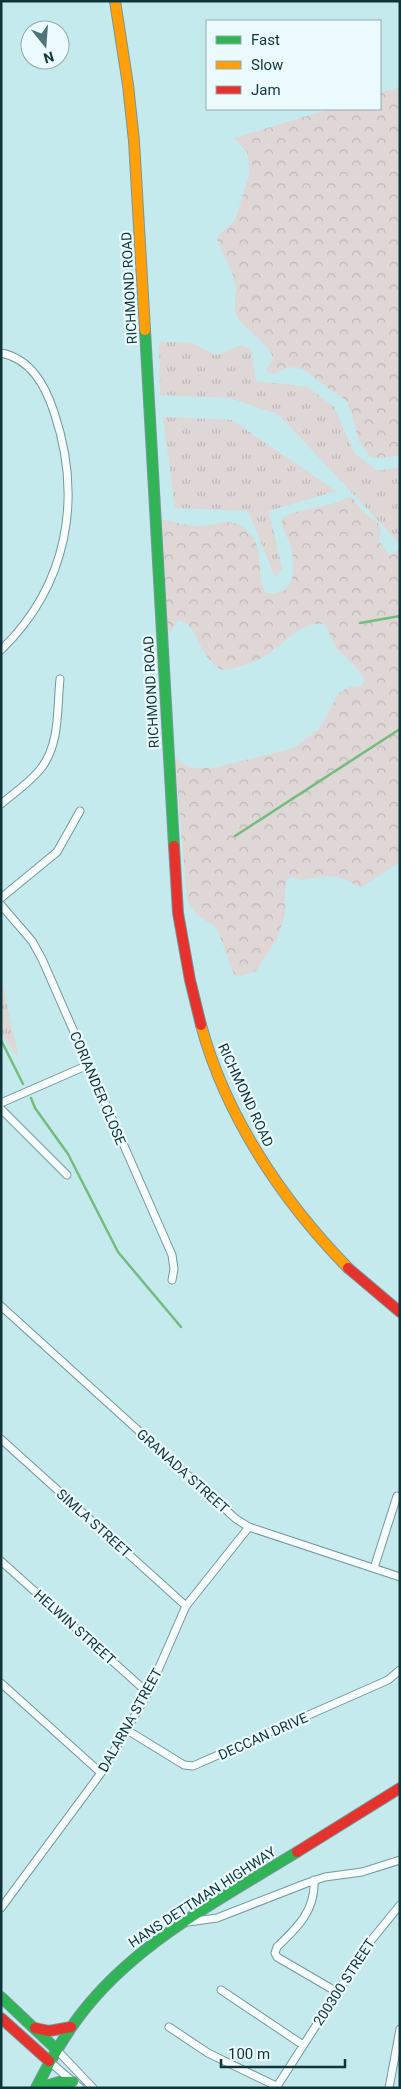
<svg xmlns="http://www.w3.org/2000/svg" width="401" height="2089" viewBox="0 0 401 2089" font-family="Roboto,sans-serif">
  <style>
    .grass { fill: url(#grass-tufts) }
    .forest { fill: url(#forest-crowns) }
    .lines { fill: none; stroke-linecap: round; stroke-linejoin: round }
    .stream { stroke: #73bc7e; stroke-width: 2.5 }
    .street-casing { stroke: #75989b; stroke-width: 9 }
    .fast-casing { stroke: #75989b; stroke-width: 12 }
    .slow-casing { stroke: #75989b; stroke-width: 12 }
    .jam-casing { stroke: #75989b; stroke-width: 12 }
    .street { stroke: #f6fcfc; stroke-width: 7 }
    .fast { stroke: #30b455; stroke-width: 10 }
    .slow { stroke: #ff9f0a; stroke-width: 10 }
    .jam { stroke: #e5322d; stroke-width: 10 }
    .labels { text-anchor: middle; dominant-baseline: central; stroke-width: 4.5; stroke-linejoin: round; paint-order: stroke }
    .street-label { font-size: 14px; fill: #103538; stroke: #ebfafc }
  </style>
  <defs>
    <pattern id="grass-tufts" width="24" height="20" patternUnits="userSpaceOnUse" patternTransform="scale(1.25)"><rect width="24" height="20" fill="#dfd6d6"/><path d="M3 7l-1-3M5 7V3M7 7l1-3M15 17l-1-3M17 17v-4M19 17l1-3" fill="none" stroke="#beb8b8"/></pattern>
    <pattern id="forest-crowns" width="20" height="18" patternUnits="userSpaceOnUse" patternTransform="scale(1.25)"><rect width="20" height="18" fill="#dfd6d6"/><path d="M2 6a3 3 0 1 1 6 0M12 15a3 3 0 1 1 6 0" fill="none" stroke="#beb8b8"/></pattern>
  </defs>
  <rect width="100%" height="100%" fill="#c5eaed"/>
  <path class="grass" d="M159,342H189L217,355L241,345L251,349L256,381L308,387L334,407L355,454L378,471L400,467V544L279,415L230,398L160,395Z
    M163,417L232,420L336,491L269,511L282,569L275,577L248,511L175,508Z
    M1,984L3,987L19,1059L1,1034Z"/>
  <path class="forest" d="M400,87V455C389,458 381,459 370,457L358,440L352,414L346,400L328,388L303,369L288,367L274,374L268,372L266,370C268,367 271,363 272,360C276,348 242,328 237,316C233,309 236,298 236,290C235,271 222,256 217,239L219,235L235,220L250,172L247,152L234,138L330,109H380V93Z
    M348,497L353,498L364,513L379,524L381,528L379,541L389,555L400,549V862L362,887C355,887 351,881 344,879C329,873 314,878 299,880L294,877H290L286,882L285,889V914L278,937L256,971L240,976L234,975L218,931L214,926L196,914L187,900L175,757L183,764L193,768H213L294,748L319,729L339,693L349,687L361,686L364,681C361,667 345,659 337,648C331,641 330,631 324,624C300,621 285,644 267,655C254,663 237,668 222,670C203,660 200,639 188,624L179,620L168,635L162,519C174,522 187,526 200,526C219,526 232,515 247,531C250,534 253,536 255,540C262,556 257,578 266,593C295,598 296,569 291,548C289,537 280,528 282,518C302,506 329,509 348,497Z"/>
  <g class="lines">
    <path class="stream" d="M360,623L400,616
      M235,836L400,729
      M1,1040L23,1084
      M31,1098L35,1108L68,1154L118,1252L181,1327"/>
    <defs>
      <path id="street" d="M1,353C31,359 45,385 54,412C83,498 68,585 1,650
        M1,804C15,792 32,781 42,767C60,743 57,708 60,679
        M1,898L57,852L80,811
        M1,905L32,941L42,959L172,1255L174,1269L172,1280
        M1,1103L88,1065
        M1,1109L67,1175
        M1,1306L236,1519L249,1527L400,1577
        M1,1439L186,1606
        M1,1561L148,1693
        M374,1568L397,1496
        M1,1683L101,1773
        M127,1730L184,1765L193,1766L388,1680L400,1670
        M314,1880C316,1910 297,1928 277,1947L275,1953L277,1957L337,1992
        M1,1908L101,1773L148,1693L186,1606L249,1527
        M188,1922L217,1918L307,1883L325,1877L362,1872L400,1860
        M221,1990L303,2045
        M169,2027L208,2053L276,2086
        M56,2049L93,2088
        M49,2061L80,2088
        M276,2088L369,1943L400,1905
        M389,2088L400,2029"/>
      <path id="fast" d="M145,330L174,846
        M1,1997L56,2049
        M36,2088C51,2059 67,2030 89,2004C144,1938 224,1897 297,1852
        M39,2088L59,2082H73"/>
      <path id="slow" d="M115,1L128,85L134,141L145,330
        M201,1025C226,1117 282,1200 348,1268"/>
      <path id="jam" d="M174,846L178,913L190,980L201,1025
        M348,1268L400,1312
        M297,1852L400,1788
        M1,2018L49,2061
        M35,2028L49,2031L71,2027"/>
    </defs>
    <use href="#street" class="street-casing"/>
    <use href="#fast" class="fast-casing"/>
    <use href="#slow" class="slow-casing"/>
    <use href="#jam" class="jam-casing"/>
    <use href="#street" class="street"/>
    <use href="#fast" class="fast"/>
    <use href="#slow" class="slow"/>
    <use href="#jam" class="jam"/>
  </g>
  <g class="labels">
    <g class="street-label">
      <text transform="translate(129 288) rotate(-93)">RICHMOND ROAD</text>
      <text transform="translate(151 692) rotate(-93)">RICHMOND ROAD</text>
      <text transform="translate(98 1088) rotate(67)">CORIANDER CLOSE</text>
      <text transform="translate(246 1095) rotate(65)">RICHMOND ROAD</text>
      <text transform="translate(183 1471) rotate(42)">GRANADA STREET</text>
      <text transform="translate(94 1523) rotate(42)">SIMLA STREET</text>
      <text transform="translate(75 1627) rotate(42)">HELWIN STREET</text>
      <text transform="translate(130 1720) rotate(-61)">DALARNA STREET</text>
      <text transform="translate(263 1736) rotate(-24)">DECCAN DRIVE</text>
      <text transform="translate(202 1897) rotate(-33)">HANS DETTMAN HIGHWAY</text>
      <text transform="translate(344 1982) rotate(-57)">200300 STREET</text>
    </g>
  </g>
  <rect width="401" height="2089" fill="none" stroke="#103538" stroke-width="5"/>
  <rect x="206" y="20" width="175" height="90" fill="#ebfafc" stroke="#93abae"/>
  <rect x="216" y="36" width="25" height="8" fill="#30b455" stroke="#93abae"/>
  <text x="251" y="45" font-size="15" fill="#103538">Fast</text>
  <rect x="216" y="61" width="25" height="8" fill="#ff9f0a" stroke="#93abae"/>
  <text x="251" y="70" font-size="15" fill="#103538">Slow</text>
  <rect x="216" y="86" width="25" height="8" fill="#e5322d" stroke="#93abae"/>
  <text x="251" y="95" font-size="15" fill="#103538">Jam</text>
  <g transform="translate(45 45) rotate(163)"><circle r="24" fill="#ebfafc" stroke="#93abae"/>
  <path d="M0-4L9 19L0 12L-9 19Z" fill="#4f7477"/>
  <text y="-8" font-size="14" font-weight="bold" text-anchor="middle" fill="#103538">N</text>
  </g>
  <path d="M221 2059v8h124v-8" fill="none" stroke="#103538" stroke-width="2.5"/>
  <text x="228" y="2059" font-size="15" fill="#103538" stroke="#ebfafc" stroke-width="4" paint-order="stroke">100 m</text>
</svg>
